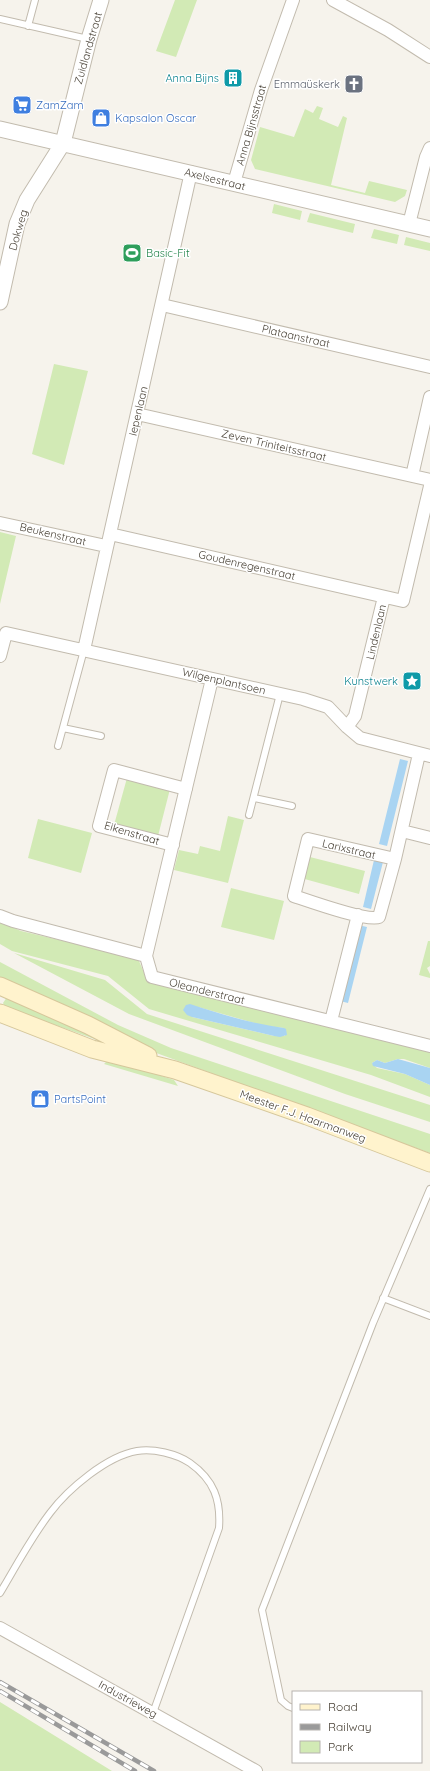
<svg xmlns="http://www.w3.org/2000/svg" width="430" height="1771" viewBox="0 0 430 1771" font-family="Quicksand,sans-serif">
  <style>
    .green { fill: #d2eab5; fill-rule: evenodd }
    .water { fill: #a9d4f2 }
    .lines { fill: none; stroke-linecap: round; stroke-linejoin: round }
    .service-casing { stroke: #c2bbae; stroke-width: 8 }
    .minor-casing { stroke: #c2bbae; stroke-width: 14 }
    .tertiary-casing { stroke: #c2bbae; stroke-width: 17 }
    .secondary-casing { stroke: #d6c79b; stroke-width: 19 }
    .service { stroke: #fff; stroke-width: 6 }
    .minor { stroke: #fff; stroke-width: 12 }
    .tertiary { stroke: #fff; stroke-width: 15 }
    .secondary { stroke: #fff3cd; stroke-width: 17 }
    .rail-casing { stroke: #9a9a9a; stroke-width: 4.5 }
    .rail { stroke: #fff; stroke-width: 3; stroke-dasharray: 9; stroke-linecap: butt }
    .labels { text-anchor: middle; dominant-baseline: central; stroke-width: 3; stroke-linejoin: round; paint-order: stroke }
    .street-label { font-size: 11px; fill: #4b4439; stroke: #fff }
    .culture-label { font-size: 11px; fill: #0d838f; stroke: #fff; text-anchor: end }
    .worship-label { font-size: 11px; fill: #5b616d; stroke: #fff; text-anchor: end }
    .shop-label { font-size: 11px; fill: #366cbe; stroke: #fff; text-anchor: start }
    .leisure-label { font-size: 11px; fill: #27864d; stroke: #fff; text-anchor: start }
  </style>
  <rect width="100%" height="100%" fill="#f6f3ec"/>
  <path class="green" d="M175,0H197L176,57L156,51Z
    M317,106L323,108L319,119L338,127L343,116L347,118L331,185L365,193L369,181L407,190L405,196L395,202L255,169L251,160L260,127L294,137L305,109L313,113Z
    M274,204L302,211L300,220L272,213Z
    M310,213L355,224L353,233L307,222Z
    M374,229L399,235L397,244L371,238Z
    M406,237L430,243V251L404,245Z
    M54,364L88,371L64,465L32,454Z
    M0,532L16,536L0,604Z
    M127,778L170,789L158,836L114,825Z
    M228,816L244,820L228,883L174,870L179,850L198,854L200,846L220,851Z
    M38,819L92,833L81,873L28,858Z
    M306,856L365,871L359,894L301,878Z
    M231,888L284,901L274,940L221,927Z
    M0,922L21,931L136,958L139,961L148,982L430,1052V1068L404,1059H398L385,1063L377,1060L372,1063L377,1068L405,1074L430,1085V1097L371,1075L149,1009L108,976L12,951L0,944ZM198,1007L265,1026L284,1028L285,1036H274L192,1017Z
    M428,941H430V966L427,968L430,974V978L419,975Z
    M14,953L105,980L147,1014L430,1105V1122L345,1094L129,1014Z
    M0,962L118,1025L171,1048L430,1134V1153L140,1047L0,982Z
    M7,997H11L103,1042L5,1007L3,1003Z
    M109,1059L174,1080L178,1086L104,1064Z
    M0,1702L112,1771H0Z"/>
  <path class="water" d="M400,759L408,761L387,846L379,844Z
    M374,860L383,862L371,909L363,907Z
    M358,925L367,927L348,1003L340,1001Z
    M190,1004C221,1014 252,1024 284,1028L286,1029L287,1035L280,1037L274,1036L192,1017L187,1015L183,1010L186,1005Z
    M398,1059L430,1068V1085L405,1074L373,1066L372,1063L377,1060L385,1063Z"/>
  <g class="lines">
    <defs>
      <path id="service" d="M0,19L88,39
        M28,26L35,0
        M63,728L101,736
        M58,746L84,650
        M254,798L292,806
        M249,815L280,694
        M383,1298L430,1316
        M0,1593C16,1566 31,1538 50,1513C68,1489 107,1456 137,1451C153,1448 177,1454 190,1463C214,1480 221,1500 219,1528L153,1713
        M293,1708L288,1706L281,1700L262,1610L373,1323L430,1189"/>
      <path id="minor" d="M333,0L388,30L430,57
        M234,183L261,90L293,0
        M409,224L426,157L430,148
        M162,305L430,367
        M137,414L430,480
        M412,476L430,397
        M0,523L106,546
        M110,534L403,601L430,486
        M84,650L191,172
        M0,656L6,633L303,699L328,707L347,727L360,738L430,756
        M347,727L355,716L384,597
        M402,831L430,838
        M173,845L99,826L114,770L186,789
        M395,859L308,839L294,896C309,901 368,922 379,917L395,859L419,754
        M0,916L13,921L146,956
        M146,956L152,977L430,1046
        M146,956L212,679
        M331,1021L358,915
        M0,1628L256,1771"/>
      <path id="tertiary" d="M0,129L430,229
        M0,302L17,224L27,200L63,143L89,39L101,0"/>
      <path id="secondary" d="M0,986L88,1025L148,1056
        M0,1013L92,1049L175,1070L307,1116L430,1163"/>
    </defs>
    <use href="#service" class="service-casing"/>
    <use href="#minor" class="minor-casing"/>
    <use href="#tertiary" class="tertiary-casing"/>
    <use href="#secondary" class="secondary-casing"/>
    <use href="#service" class="service"/>
    <use href="#minor" class="minor"/>
    <use href="#tertiary" class="tertiary"/>
    <use href="#secondary" class="secondary"/>
    <defs>
      <path id="rail" d="M0,1682L154,1771
        M0,1691L135,1771"/>
    </defs>
    <use href="#rail" class="rail-casing"/>
    <use href="#rail" class="rail"/>
  </g>
  <defs>
    <symbol id="building-square" viewBox="-11 -11 22 22"><rect x="-9" y="-9" width="18" height="18" rx="4" fill="#0f9aa8" stroke="#fff"/><path d="M-4-6H4V6H1V3H-1V6H-4ZM-2.5-4.3h1.7v1.8h-1.7ZM.8-4.3h1.7v1.8H.8ZM-2.5-1h1.7V.8h-1.7ZM.8-1h1.7V.8H.8Z" fill="#fff"/></symbol>
    <symbol id="church-square" viewBox="-11 -11 22 22"><rect x="-9" y="-9" width="18" height="18" rx="4" fill="#6b7280" stroke="#fff"/><path d="M-1.2-6h2.4v3.5h3.3v2.4h-3.3V6h-2.4V-.1h-3.3v-2.4h3.3Z" fill="#fff"/></symbol>
    <symbol id="supermarket-square" viewBox="-11 -11 22 22"><rect x="-9" y="-9" width="18" height="18" rx="4" fill="#3f7fe0" stroke="#fff"/><path d="M-6-5.5h2.5l.6 2H6L4.5 2H-2.5L-4.4-4H-6ZM-1.5 3.2a1.3 1.3 0 1 0 .1 0ZM3 3.2a1.3 1.3 0 1 0 .1 0Z" fill="#fff"/></symbol>
    <symbol id="shop-square" viewBox="-11 -11 22 22"><rect x="-9" y="-9" width="18" height="18" rx="4" fill="#3f7fe0" stroke="#fff"/><path d="M-5-2.5h2.3a2.7 3.5 0 0 1 5.4 0H5L5.5 6h-11ZM-1.5-2.5h3a1.5 2.3 0 0 0-3 0Z" fill="#fff"/></symbol>
    <symbol id="stadium-square" viewBox="-11 -11 22 22"><rect x="-9" y="-9" width="18" height="18" rx="4" fill="#2e9e5b" stroke="#fff"/><path d="M0-5a6.5 5 0 1 0 0 10a6.5 5 0 1 0 0-10ZM-3.5-1.8h7v3.6h-7Z" fill="#fff"/></symbol>
    <symbol id="sight-square" viewBox="-11 -11 22 22"><rect x="-9" y="-9" width="18" height="18" rx="4" fill="#0f9aa8" stroke="#fff"/><path d="M0-6L1.8-2.2L6-1.7L2.9 1.2L3.7 5.4L0 3.3L-3.7 5.4L-2.9 1.2L-6-1.7L-1.8-2.2Z" fill="#fff"/></symbol>
  </defs>
  <g fill-rule="evenodd">
    <use href="#building-square" x="222" y="67" width="22" height="22"/>
    <use href="#church-square" x="343" y="73" width="22" height="22"/>
    <use href="#supermarket-square" x="11" y="94" width="22" height="22"/>
    <use href="#shop-square" x="90" y="107" width="22" height="22"/>
    <use href="#stadium-square" x="121" y="242" width="22" height="22"/>
    <use href="#sight-square" x="401" y="670" width="22" height="22"/>
    <use href="#shop-square" x="29" y="1088" width="22" height="22"/>
  </g>
  <g class="labels">
    <g class="street-label">
      <text transform="translate(88 48) rotate(-74)">Zuidlandstraat</text>
      <text transform="translate(251 125) rotate(-74)">Anna Bijnsstraat</text>
      <text transform="translate(215 179) rotate(14)">Axelsestraat</text>
      <text transform="translate(18 230) rotate(-74)">Dokweg</text>
      <text transform="translate(296 336) rotate(13)">Plataanstraat</text>
      <text transform="translate(138 411) rotate(-77)">Iepenlaan</text>
      <text transform="translate(274 445) rotate(13)">Zeven Triniteitsstraat</text>
      <text transform="translate(53 534) rotate(13)">Beukenstraat</text>
      <text transform="translate(247 565) rotate(13)">Goudenregenstraat</text>
      <text transform="translate(376 632) rotate(-77)">Lindenlaan</text>
      <text transform="translate(224 681) rotate(13)">Wilgenplantsoen</text>
      <text transform="translate(132 833) rotate(17)">Eikenstraat</text>
      <text transform="translate(349 849) rotate(13)">Larixstraat</text>
      <text transform="translate(207 991) rotate(14)">Oleanderstraat</text>
      <text transform="translate(303 1116) rotate(20)">Meester F.J. Haarmanweg</text>
      <text transform="translate(128 1699) rotate(29)">Industrieweg</text>
    </g>
    <g class="culture-label">
      <text x="219" y="78">Anna Bijns</text>
      <text x="398" y="681">Kunstwerk</text>
    </g>
    <g class="worship-label">
      <text x="340" y="84">Emmaüskerk</text>
    </g>
    <g class="shop-label">
      <text x="36" y="105">ZamZam</text>
      <text x="115" y="118">Kapsalon Oscar</text>
      <text x="54" y="1099">PartsPoint</text>
    </g>
    <g class="leisure-label">
      <text x="146" y="253">Basic-Fit</text>
    </g>
  </g>
  <rect x="292" y="1691" width="130" height="72" fill="#ffffff" stroke="#b7b4b0"/>
  <rect x="300" y="1704" width="20" height="6" fill="#fff3cd" stroke="#b7b4b0"/>
  <text x="328" y="1711" font-size="12" fill="#4b4439">Road</text>
  <rect x="300" y="1724" width="20" height="6" fill="#9a9a9a" stroke="#b7b4b0"/>
  <text x="328" y="1731" font-size="12" fill="#4b4439">Railway</text>
  <rect x="300" y="1741" width="20" height="12" fill="#d2eab5" stroke="#b7b4b0"/>
  <text x="328" y="1751" font-size="12" fill="#4b4439">Park</text>
</svg>
